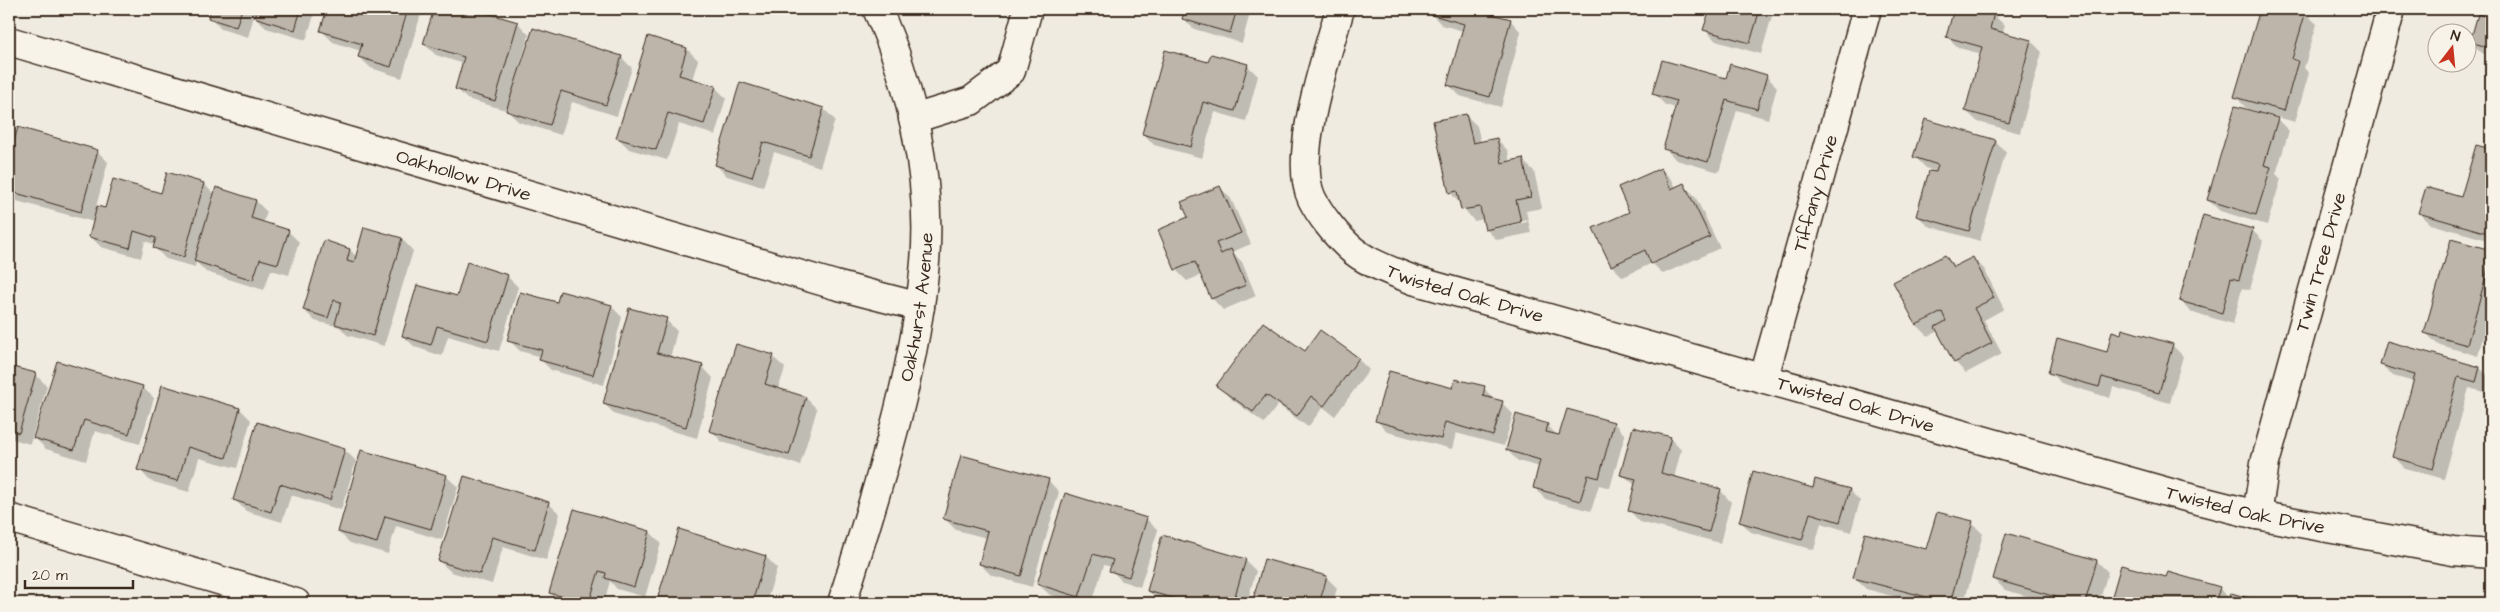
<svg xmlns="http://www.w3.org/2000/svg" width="2500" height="612" viewBox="0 0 2500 612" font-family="'Architects Daughter',sans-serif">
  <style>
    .shadow { fill: #0003; fill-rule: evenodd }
    .building { fill: #bdb5aa; stroke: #3b2a1e }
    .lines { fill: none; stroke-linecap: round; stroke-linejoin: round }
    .street-casing { stroke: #3b2a1e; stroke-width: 31 }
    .secondary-casing { stroke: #3b2a1e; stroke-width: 31 }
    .street { stroke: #f7f3e8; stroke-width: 28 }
    .secondary { stroke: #f7f3e8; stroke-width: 28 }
    .labels { text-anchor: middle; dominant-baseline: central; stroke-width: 4.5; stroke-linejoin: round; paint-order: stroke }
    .street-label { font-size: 19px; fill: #3b2a1e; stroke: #f7f3e8 }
  </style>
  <rect width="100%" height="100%" fill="#efebe0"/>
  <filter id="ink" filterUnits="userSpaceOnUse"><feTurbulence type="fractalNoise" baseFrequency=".02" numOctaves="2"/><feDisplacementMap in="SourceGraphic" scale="10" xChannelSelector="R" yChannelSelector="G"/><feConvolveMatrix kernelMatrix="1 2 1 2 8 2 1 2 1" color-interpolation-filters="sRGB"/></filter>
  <g filter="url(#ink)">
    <path class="shadow" d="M212,9H316L306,40L266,28L254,16L248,37L221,29L210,17Z
      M328,9H416L421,14L402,78L371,68L359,57L361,51L333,42L322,31Z
      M435,9H468L518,23L529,35L520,65L522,66L621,57L632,68L617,116L572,102L561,135L519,122L506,110L467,99L456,88L464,64L436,55L424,44Z
      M1186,9H1251L1242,43L1194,29L1183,18Z
      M1432,9H1482L1481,12L1510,20L1521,32L1501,107L1460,96L1448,84L1463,31L1442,25L1431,14Z
      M1711,9H1774L1761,54L1716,41L1705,30Z
      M1955,9H1972L1993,14L2005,26L2002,34L2031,41L2042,52L2020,133L1978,122L1966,111L1982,54L1959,48L1947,37Z
      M2007,9H2028L2026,14Z
      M2261,9H2293L2305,13L2317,24L2304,68L2309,73L2295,122L2246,108L2235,96Z
      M2478,16L2491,20V56L2482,53L2471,42Z
      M649,37L687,49L698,60L692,80L715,87L726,98L715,135L679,124L667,160L629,149L618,138Z
      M1209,64L1247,65L1258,76L1246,121L1215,112L1202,158L1154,145L1143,133Z
      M1766,76L1777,87L1768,119L1737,110L1719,172L1676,160L1665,148L1676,108L1665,105L1654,93L1727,80Z
      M824,109L835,120L820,167L774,152L763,187L727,176L716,165Z
      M1466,115L1477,126L1481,143L1497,139L1508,151L1510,162L1522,160L1534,171L1542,208L1526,211L1531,233L1497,240L1486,229L1484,219L1474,221L1450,192ZM1527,219V222L1493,229V227Z
      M2277,119L2289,131L2276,174L2281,179L2267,225L2220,211L2208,200Z
      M18,129L97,151L108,162L96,207L106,210L204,184L215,195L256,201L267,212L263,223L288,231L299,242L289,275L271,270L264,290L206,272L196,262L195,267L166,259L155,248L156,245L145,241L141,258L101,247L90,236L94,222L13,200L9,196V164Z
      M1995,141L2006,152L1980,241L1928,226L1917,215L1937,172L1926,168L1915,157Z
      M2476,147L2491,151V241L2431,224L2419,213L2462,199Z
      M1661,169L1672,180L1676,188L1684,185L1695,196L1720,248L1663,274L1652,263L1623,277L1612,266L1594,229L1631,212Z
      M1220,187L1231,199L1251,244L1232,252L1242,262L1256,296L1223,310L1212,298L1201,275L1187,281L1176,270L1159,231L1189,218Z
      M365,228L402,239L413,251L384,346L347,335L340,327L315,321L304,310L350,250L357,257Z
      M2252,230L2263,241L2250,290L2242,288L2233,324L2192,312L2180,301Z
      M2451,241L2491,252V308L2478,356L2437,344L2426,333Z
      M1945,256L1956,267L1973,258L1984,269L2004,309L1984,320L2002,354L1966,373L1955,362L1938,331L1928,336L1917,325Z
      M507,276L518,287L499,351L448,336L442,356L415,347L403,336L457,298Z
      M558,304L611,306L622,317L604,385L551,370L540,359L541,357L520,351L509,340Z
      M666,320L677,331L670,358L702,366L713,378L697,438L616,415L604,404Z
      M2172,345L2183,356L2170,403L2113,387L2110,398L2061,383L2049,372L2107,354Z
      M773,357L785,368L778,390L806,398L817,409L800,465L722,442L711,430Z
      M1358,359L1369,370L1335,416L1323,407L1308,427L1278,405L1264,423L1229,397L1218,386Z
      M2382,365L2480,368L2491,379L2487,393L2469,388L2444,479L2405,468L2394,457L2414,382L2393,376Z
      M9,367L36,375L47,386L30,444L9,438Z
      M142,387L154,398L140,444L95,431L86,461L46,449L35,438Z
      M1484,388L1495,401L1502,403L1513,414L1504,446L1456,433L1452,449L1388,432L1377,421L1454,389Z
      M240,409L251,420L237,468L199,458L189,492L150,481L139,469Z
      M1614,423L1625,435L1610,488L1599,485L1591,511L1545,499L1534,487L1540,467L1518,461L1507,450L1547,425L1558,436Z
      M258,424L345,450L356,461L341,510L291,495L282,522L246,511L235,500Z
      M1670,438L1681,450L1674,478L1720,490L1731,502L1720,543L1640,522L1629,510L1636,486L1622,474Z
      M446,476L458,487L442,540L396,526L388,554L350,543L339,532Z
      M1048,480L1059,492L1032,587L991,575L980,564L987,538L956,530L944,518Z
      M1814,489L1849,490L1860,501L1851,532L1821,523L1814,550L1751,532L1740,521Z
      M548,503L560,514L546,560L503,547L492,584L451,572L439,561Z
      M1146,519L1158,530L1140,587L1122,581L1111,570L1112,567L1104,565L1092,603H1078L1050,595L1038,584Z
      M1972,523L1983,534L1964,603H1918L1866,589L1854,577L1927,551Z
      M679,531L766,557L777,568L766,603H657Z
      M650,532L661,543L645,597L617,589L610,581L604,603H561L550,592Z
      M1245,560L1256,571L1247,603H1165L1160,602L1148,590Z
      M1265,560L1326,577L1337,588L1333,602L1336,603H1253Z
      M2097,561L2108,572L2099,603H2052L2005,590L1994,579Z
      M2122,566L2166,579L2219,588L2230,599L2231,594L2262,603H2111Z"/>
    <path class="building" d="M211,9H242L236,27L208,18Z
      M257,9H301L295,30L254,17Z
      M327,9H408L391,67L358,57L362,44L320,31Z
      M434,9H473L518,22L495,101L455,89L464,57L423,44Z
      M1185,9H1237L1230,33L1182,19Z
      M1431,9H1472L1511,19L1490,97L1447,85L1464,24L1429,14Z
      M1710,9H1760L1750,43L1703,30Z
      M1954,9H1977L1994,13L1990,29L2031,40L2009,123L1965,111L1982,47L1946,37Z
      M2260,9H2297L2306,11L2292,59L2298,61L2284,111L2234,97Z
      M2478,14L2491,18V48L2470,42Z
      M533,28L622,56L606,105L561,91L550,125L506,111Z
      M648,36L687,48L679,75L716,86L704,124L668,113L656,150L616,138Z
      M1165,50L1208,62L1211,54L1248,64L1235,111L1203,102L1191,147L1142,134Z
      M1662,60L1726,78L1730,64L1767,75L1757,109L1726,100L1708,162L1663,149L1677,101L1652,94Z
      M740,82L824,108L809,156L763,142L752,177L715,165Z
      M2491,84V97L2488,96Z
      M2235,106L2278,118L2264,165L2271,167L2256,215L2207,200Z
      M1466,114L1473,143L1497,138L1502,163L1523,158L1531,197L1516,200L1521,222L1485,230L1480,207L1461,210L1457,191L1449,193L1433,121Z
      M1925,119L1996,140L1969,231L1916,216L1929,171L1936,172L1938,165L1913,157Z
      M18,127L98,150L81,212L9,191V159Z
      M2476,145L2491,149V234L2418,213L2426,187L2461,197Z
      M1661,168L1671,189L1684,183L1710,237L1651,264L1645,250L1611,266L1593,228L1629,212L1618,187Z
      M167,172L204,183L184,257L153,248L156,238L134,231L130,248L89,237L97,206L105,208L113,179L161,193Z
      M1220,186L1241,233L1216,243L1221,254L1231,249L1246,285L1211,299L1195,262L1175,270L1158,230L1188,217L1181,202Z
      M216,187L256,200L251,218L289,230L278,264L260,259L253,280L194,261Z
      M2203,215L2253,229L2239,280L2231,278L2222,313L2179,301Z
      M364,227L402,238L373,336L335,324L341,302L334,300L328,318L303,310L324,240L350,249L347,261L354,263Z
      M2451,239L2491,250V258L2467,345L2424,333Z
      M1945,255L1953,267L1973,257L1994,298L1974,308L1992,343L1954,363L1935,327L1946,321L1942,312L1916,325L1893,282Z
      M467,262L508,275L488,341L437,326L431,345L402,336L417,285L457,296Z
      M560,291L612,305L593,375L539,360L542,350L507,341L520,292L557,302Z
      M629,308L667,318L657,353L703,365L686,427L603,404Z
      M1263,322L1305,351L1320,330L1359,358L1324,406L1311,396L1297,416L1266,395L1253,412L1216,386Z
      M2122,329L2173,344L2159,393L2102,377L2099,387L2048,373L2057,338L2107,352L2112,331L2121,334Z
      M2387,341L2480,367L2476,382L2458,377L2433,469L2392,457L2415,375L2380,365Z
      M736,344L774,355L765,384L806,397L789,455L709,431Z
      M57,361L143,386L129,434L84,420L74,450L33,438Z
      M9,366L36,373L19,433L9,430Z
      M1389,371L1453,388L1455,379L1485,386L1483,396L1503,401L1493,436L1445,422L1441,439L1375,421Z
      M162,385L240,408L226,458L188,447L178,481L137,470Z
      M1567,409L1614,422L1599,478L1588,475L1580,501L1533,488L1540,460L1506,450L1516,414L1548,424L1546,432L1559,435Z
      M257,422L345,449L330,500L280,484L271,512L233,500Z
      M1633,427L1671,437L1661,473L1721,489L1709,532L1628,511L1636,479L1620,475Z
      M361,450L447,475L431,529L385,516L377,543L338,532Z
      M961,455L1049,479L1021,576L979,564L988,531L943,519Z
      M1753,471L1813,488L1815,479L1850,489L1840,522L1810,513L1802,540L1739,522Z
      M464,476L549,502L535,550L492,537L480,574L438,561Z
      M1065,493L1147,518L1129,577L1109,571L1113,560L1093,554L1079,597L1037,584Z
      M574,509L650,531L634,587L605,578L606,573L599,571L589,603L549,593Z
      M1937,512L1973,521L1950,603L1853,578L1865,533L1926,549Z
      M679,529L766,556L752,603H708L700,601L699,603H656Z
      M2006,533L2097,560L2085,603H2077L1993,579Z
      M1162,535L1246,559L1233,603H1191L1147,591Z
      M1264,559L1327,576L1321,597L1336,603H1252Z
      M2121,565L2166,577L2168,572L2220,587L2215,603H2110Z
      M2231,593L2267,603H2228Z"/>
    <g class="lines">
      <defs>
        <g id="street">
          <path id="s1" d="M1340,9C1328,53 1291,156 1312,199C1320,215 1336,235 1349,247C1366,263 1392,271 1413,280L2174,494L2257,515L2453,551L2491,554"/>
          <path id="s2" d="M9,41L835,285L920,307"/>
          <path d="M913,119L971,101L1011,71L1028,9"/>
          <path id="s3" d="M1764,377L1867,9"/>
          <path id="s4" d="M2257,515L2265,463L2391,9"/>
          <path d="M9,518L296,603"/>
        </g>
        <g id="secondary">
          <path id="s5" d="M842,603C876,492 915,379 925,262C932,181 911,82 877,9"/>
        </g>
      </defs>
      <use href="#street" class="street-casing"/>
      <use href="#secondary" class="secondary-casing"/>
      <use href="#street" class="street"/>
      <use href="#secondary" class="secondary"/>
    </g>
  </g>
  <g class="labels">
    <g class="street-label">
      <text stroke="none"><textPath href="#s2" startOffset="474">Oakhollow Drive</textPath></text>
      <text stroke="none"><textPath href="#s3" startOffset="191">Tiffany Drive</textPath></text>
      <text stroke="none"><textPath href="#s4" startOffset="261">Twin Tree Drive</textPath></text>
      <text stroke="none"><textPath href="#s1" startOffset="382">Twisted Oak Drive</textPath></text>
      <text stroke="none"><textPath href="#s5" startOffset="306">Oakhurst Avenue</textPath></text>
      <text stroke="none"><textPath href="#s1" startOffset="788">Twisted Oak Drive</textPath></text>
      <text stroke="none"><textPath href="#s1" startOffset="1192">Twisted Oak Drive</textPath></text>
    </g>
  </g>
  <rect width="2500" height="612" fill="none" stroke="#f7f3e8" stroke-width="30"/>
  <rect x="15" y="15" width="2470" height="582" fill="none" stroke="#3b2a1e" stroke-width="2" filter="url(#ink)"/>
  <g transform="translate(2452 48) rotate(16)"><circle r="24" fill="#f7f3e8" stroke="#aca397"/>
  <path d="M0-4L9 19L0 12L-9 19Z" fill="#c8321e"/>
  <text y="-8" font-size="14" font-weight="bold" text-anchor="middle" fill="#3b2a1e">N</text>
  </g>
  <path d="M25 580v8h108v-8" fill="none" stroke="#3b2a1e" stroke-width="2.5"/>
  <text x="32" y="580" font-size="15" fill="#3b2a1e" stroke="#f7f3e8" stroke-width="4" paint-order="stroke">20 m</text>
</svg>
